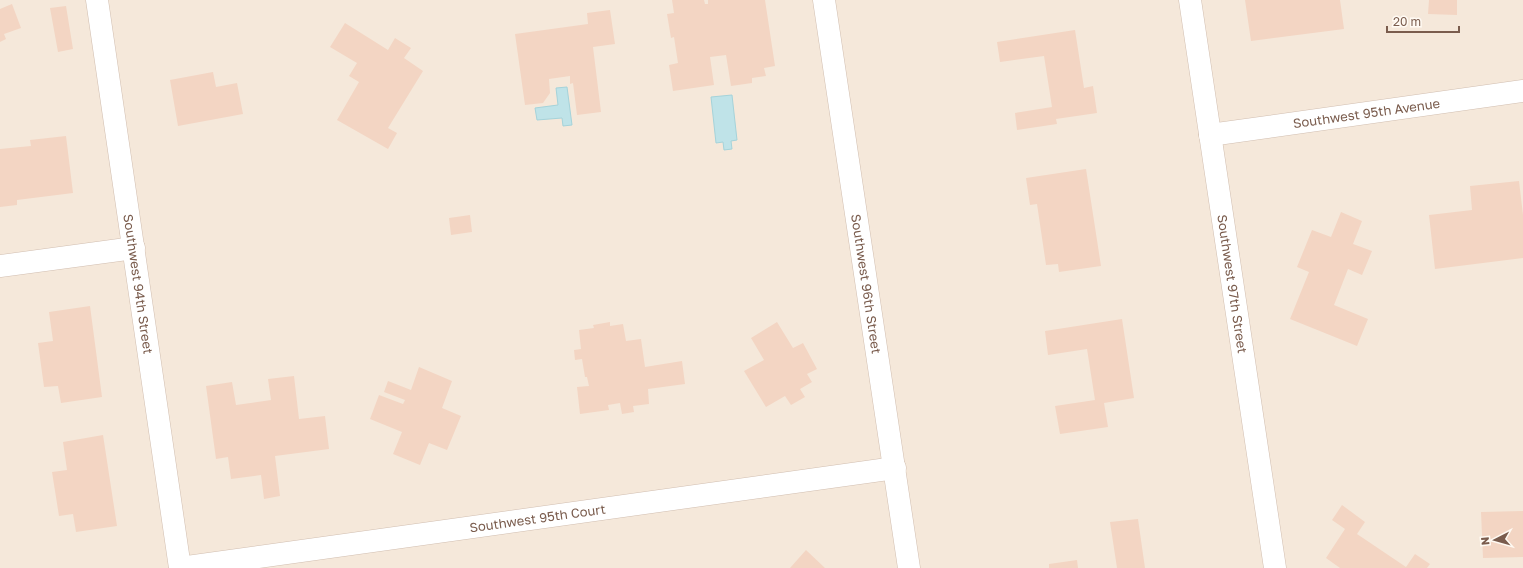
<svg xmlns="http://www.w3.org/2000/svg" width="1523" height="568" viewBox="0 0 1523 568" font-family="'Golos Text',sans-serif">
  <style>
    .residential { fill: #f5e8da }
    .water { fill: #bfe3e8; stroke: #a5d3da }
    .building { fill: #f3d5c3 }
    .lines { fill: none; stroke-linecap: round; stroke-linejoin: round }
    .minor-casing { stroke: #d1beb0; stroke-width: 23 }
    .tertiary-casing { stroke: #d1beb0; stroke-width: 23 }
    .minor { stroke: #fff; stroke-width: 22 }
    .tertiary { stroke: #fff; stroke-width: 22 }
    .labels { text-anchor: middle; dominant-baseline: central; stroke-width: 4; stroke-linejoin: round; paint-order: stroke }
    .street-label { font-size: 13px; fill: #7a5c4d; stroke: #fffaf3 }
  </style>
  <rect width="100%" height="100%" fill="#fdf6ec"/>
  <path class="residential" d="M0,0H1523V568H0Z"/>
  <path class="water" d="M567,87L572,125L563,126L562,118L537,120L535,108L558,105L556,88Z
    M732,95L737,140L731,141L732,149L724,150L723,142L716,143L711,97Z"/>
  <path class="building" d="M672,0H704L705,4H708V0H765L775,66L764,68L766,76L752,78V83L731,86L726,55L710,57L714,85L673,91L669,65L678,63L674,37L671,38L667,14L674,13Z
    M1245,0H1340L1344,29L1251,41Z
    M1429,0H1457V15L1428,14Z
    M12,4L21,28L4,34L6,39L0,42V9Z
    M66,6L73,49L58,52L50,8Z
    M610,10L615,44L593,47L601,112L577,115L573,83L570,84V76L549,79L550,93L543,103L525,105L515,34L588,24L587,13Z
    M345,23L388,50L395,38L411,48L404,58L423,71L388,128L397,133L388,149L337,120L359,82L349,76L357,63L330,47Z
    M1075,30L1084,88L1093,86L1097,113L1056,119L1057,124L1017,130L1015,113L1052,107L1044,56L1000,62L997,42Z
    M213,72L216,87L237,83L243,114L178,126L170,80Z
    M66,136L73,193L17,200V205L0,207V149L31,146L30,140Z
    M1086,169L1101,266L1059,272L1058,264L1046,265L1037,204L1030,205L1026,178Z
    M1519,181L1523,215V258L1435,269L1429,215L1472,210L1470,186Z
    M1341,212L1362,221L1353,244L1372,251L1362,275L1348,269L1334,305L1368,319L1357,346L1290,319L1309,272L1297,267L1312,230L1331,237Z
    M470,215L472,232L451,235L449,218Z
    M90,306L102,397L61,403L58,386L44,387L38,343L53,341L49,312Z
    M1122,319L1134,398L1104,403L1108,427L1060,434L1055,406L1095,400L1087,349L1048,355L1045,331Z
    M610,322V326L623,324L626,341L641,339L645,367L682,361L685,384L648,389L649,404L633,406L634,412L622,414L620,403L608,405L609,410L580,414L577,387L589,386L587,377H585L582,359L575,360L574,350L581,349L579,330L594,328L593,325Z
    M777,322L793,348L803,343L817,369L807,374L812,382L800,389L805,397L791,405L785,396L766,407L744,371L764,360L751,338Z
    M419,367L452,381L442,408L461,416L447,450L429,443L420,465L393,454L402,432L370,419L379,395L403,404L405,400L384,392L388,381L411,390Z
    M294,376L299,419L325,416L329,449L275,456L280,496L264,499L261,475L231,479L228,457L216,459L206,386L232,382L236,405L271,400L268,379Z
    M103,435L117,526L76,532L73,514L59,516L52,472L67,470L63,442Z
    M1342,505L1365,522L1357,534L1406,567L1415,554L1430,564L1427,568H1340L1326,558L1345,529L1332,520Z
    M1523,511V557L1483,558L1481,512Z
    M1138,519L1145,568H1117L1110,522Z
    M806,550L825,568H790Z
    M1077,560L1078,568H1049V564Z"/>
  <g class="lines">
    <defs>
      <g id="minor">
        <path id="s1" d="M1190,0L1275,568"/>
        <path id="s2" d="M1210,135L1523,91"/>
        <path d="M0,266L134,248"/>
        <path id="s3" d="M180,568L895,468"/>
      </g>
      <g id="tertiary">
        <path id="s4" d="M97,0L180,568"/>
        <path id="s5" d="M824,0L909,568"/>
      </g>
    </defs>
    <use href="#minor" class="minor-casing"/>
    <use href="#tertiary" class="tertiary-casing"/>
    <use href="#minor" class="minor"/>
    <use href="#tertiary" class="tertiary"/>
  </g>
  <g class="labels">
    <g class="street-label">
      <text stroke="none"><textPath href="#s2" startOffset="158">Southwest 95th Avenue</textPath></text>
      <text stroke="none"><textPath href="#s4" startOffset="287">Southwest 94th Street</textPath></text>
      <text stroke="none"><textPath href="#s5" startOffset="287">Southwest 96th Street</textPath></text>
      <text stroke="none"><textPath href="#s1" startOffset="287">Southwest 97th Street</textPath></text>
      <text stroke="none"><textPath href="#s3" startOffset="361">Southwest 95th Court</textPath></text>
    </g>
  </g>
  <g transform="translate(1495 540) rotate(264)" stroke="#fffaf3" stroke-width="3" paint-order="stroke">
  <path d="M0-3L7 15L0 10L-7 15Z" fill="#7a5c4d"/>
  <text y="-6" font-size="11" font-weight="bold" text-anchor="middle" fill="#7a5c4d">N</text>
  </g>
  <path d="M1387 26v6h72v-6" fill="none" stroke="#7a5c4d" stroke-width="2"/>
  <text x="1393" y="26" font-size="12" fill="#7a5c4d" stroke="#fffaf3" stroke-width="3" paint-order="stroke">20 m</text>
</svg>
